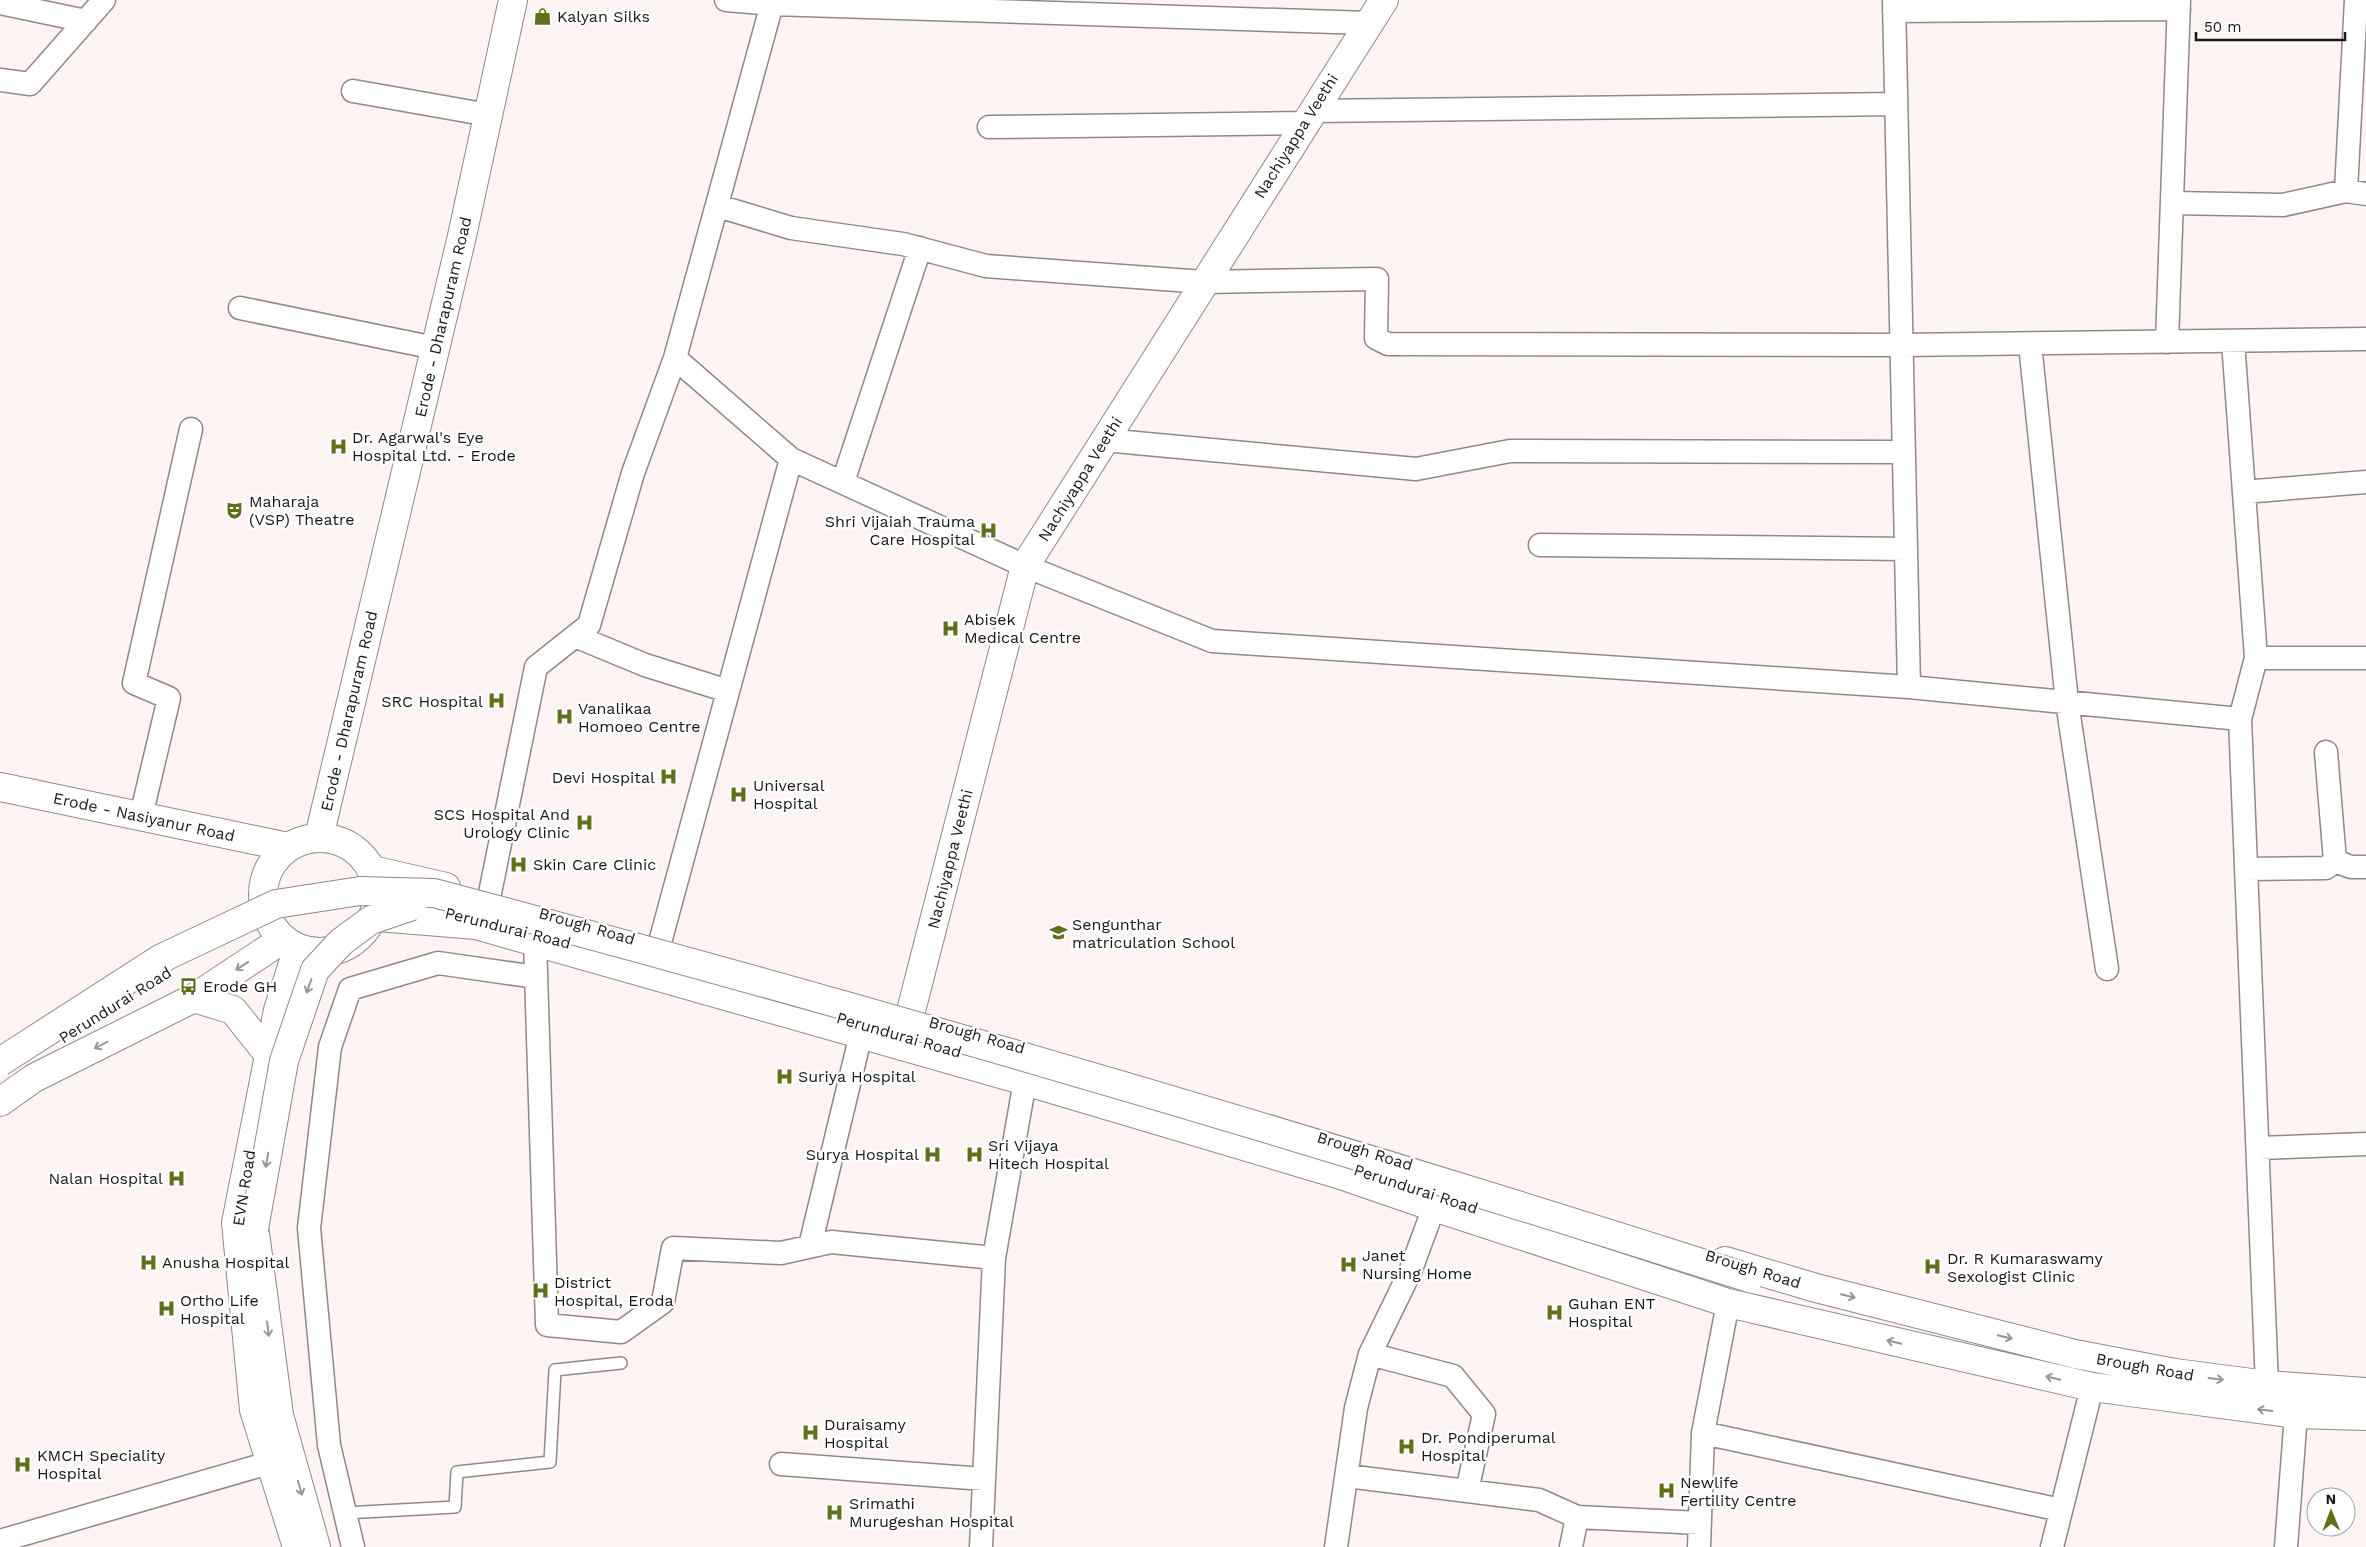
<svg xmlns="http://www.w3.org/2000/svg" width="2366" height="1547" viewBox="0 0 2366 1547" font-family="'Work Sans',sans-serif">
  <style>
    .lines { fill: none; stroke-linecap: round; stroke-linejoin: round }
    .service-casing { stroke: #918887; stroke-width: 14 }
    .minor-casing { stroke: #918887; stroke-width: 25 }
    .tertiary-casing { stroke: #918887; stroke-width: 30 }
    .primary-casing { stroke: #918887; stroke-width: 30 }
    .service { stroke: #fff; stroke-width: 11 }
    .minor { stroke: #fff; stroke-width: 22 }
    .tertiary { stroke: #fff; stroke-width: 28 }
    .primary { stroke: #fff; stroke-width: 28 }
    .primary-bridge-casing { stroke: #918887; stroke-width: 30; stroke-linecap: butt }
    .primary-bridge { stroke: #fff; stroke-width: 28 }
    .oneway { stroke: #989797 }
    .labels { text-anchor: middle; dominant-baseline: central; stroke-width: 5; stroke-linejoin: round; paint-order: stroke }
    .poi-label { font-size: 16px; fill: #1a1717; stroke: #fff; text-anchor: start }
    .street-label { font-size: 16px; fill: #1a1717; stroke: #fff }
  </style>
  <rect width="100%" height="100%" fill="#fef4f3"/>
  <g class="lines">
    <defs>
      <path id="service" d="M345,1513L455,1507L457,1472L550,1462L555,1370L621,1363"/>
      <path id="minor" d="M726,0L772,4L1368,23
        M773,0L675,358L791,459L1025,566L1212,641L1909,687
        M1894,0L1909,687L2240,719L2267,1385
        M0,3L86,21
        M1894,11L2179,9
        M0,80L30,84L104,0
        M353,91L489,115
        M1313,111L1896,104
        M989,127L1305,123
        M2346,191L2356,0
        M2172,203L2283,205L2346,191L2366,194
        M718,206L791,228L903,244L986,266L1204,282L1377,279L1376,338L1388,344L1902,345L2366,339
        M240,308L435,348
        M2233,341L2256,658L2240,719
        M2167,342L2179,0
        M2030,344L2067,702L2107,969
        M1104,440L1416,469L1510,451L1904,452
        M843,482L920,248
        M2244,492L2366,482
        M1540,545L1906,549
        M575,636L645,665L728,691
        M2256,658H2366
        M2326,752L2335,861
        M141,816L169,698L134,683L191,429
        M2335,861L2351,867H2366
        M2246,869L2326,868L2335,861
        M489,898L536,667L589,625L633,473L675,358
        M535,941L547,1325L621,1332L663,1302L673,1248L781,1253L831,1242L994,1258
        M659,946L791,459
        M2258,1148L2366,1144
        M810,1246L861,1034
        M1370,1354L1453,1376L1484,1414L1467,1491
        M1703,1433L2061,1510
        M781,1464L984,1479
        M1347,1476L1539,1500L1577,1517L1700,1523
        M0,1541L272,1462
        M353,1547L329,1445L309,1228L330,1047L350,989L438,963L536,977
        M981,1547L994,1258L1025,1081
        M1336,1547L1356,1408L1370,1354L1410,1272L1434,1207
        M1571,1547L1577,1517
        M1699,1547L1703,1433L1728,1303
        M2052,1547L2092,1387
        M2286,1547L2296,1414"/>
      <path id="tertiary" d="M902,1046L1025,566L1384,0"/>
      <path id="primary" d="M0,787L288,847
        M319,837L462,236L513,0
        M263 895a57 57 0 1 1 114 0a57 57 0 1 1-114 0Z
        M372,870L446,887
        M378,917L476,925L1025,1081L1338,1174L1434,1207L1728,1303L2092,1387L2296,1414L2366,1416
        M194,998L233,1010L269,1055
        M0,1102L34,1078L194,998L283,939
        M255,1233L279,1415L316,1547
        M1725,1261L1816,1288L2075,1354L2175,1373L2267,1385L2366,1392
        M297,1547L254,1410L236,1223L278,1010L298,948"/>
    </defs>
    <use href="#service" class="service-casing"/>
    <use href="#minor" class="minor-casing"/>
    <use href="#tertiary" class="tertiary-casing"/>
    <use href="#primary" class="primary-casing"/>
    <use href="#service" class="service"/>
    <use href="#minor" class="minor"/>
    <use href="#tertiary" class="tertiary"/>
    <use href="#primary" class="primary"/>
    <defs>
      <path id="primary-bridge" d="M0,1062L160,959L276,904L360,891L434,893C875,1010 1314,1139 1749,1278
        M254,1229L284,1061L315,970L341,942L371,920L412,906"/>
    </defs>
    <use href="#primary-bridge" class="primary-bridge-casing"/>
    <use href="#primary-bridge" class="primary-bridge"/>
  </g>
  <defs><path id="oneway-shaft" d="M-6 0H5M1.5-3L5.5 0L1.5 3" fill="none" stroke-width="1.6" stroke-linecap="round" stroke-linejoin="round" transform="scale(1.25)"/></defs>
  <g class="oneway">
    <use href="#oneway-shaft" transform="translate(242 966) rotate(147)"/>
    <use href="#oneway-shaft" transform="translate(309 986) rotate(109)"/>
    <use href="#oneway-shaft" transform="translate(101 1045) rotate(153)"/>
    <use href="#oneway-shaft" transform="translate(267 1160) rotate(100)"/>
    <use href="#oneway-shaft" transform="translate(1848 1296) rotate(14)"/>
    <use href="#oneway-shaft" transform="translate(268 1329) rotate(83)"/>
    <use href="#oneway-shaft" transform="translate(2005 1337) rotate(14)"/>
    <use href="#oneway-shaft" transform="translate(1894 1342) rotate(-167)"/>
    <use href="#oneway-shaft" transform="translate(2053 1378) rotate(-167)"/>
    <use href="#oneway-shaft" transform="translate(2216 1379) rotate(7)"/>
    <use href="#oneway-shaft" transform="translate(2265 1410) rotate(-173)"/>
    <use href="#oneway-shaft" transform="translate(300 1488) rotate(74)"/>
  </g>
  <defs>
    <symbol id="shop-bare" viewBox="-9 -9 18 18"><path d="M-5-2.5h2.3a2.7 3.5 0 0 1 5.4 0H5L5.5 6h-11ZM-1.5-2.5h3a1.5 2.3 0 0 0-3 0Z" fill="#61701c" stroke="#fff" stroke-width="2.5" paint-order="stroke"/></symbol>
    <symbol id="hospital-bare" viewBox="-9 -9 18 18"><path d="M-5-5h3v3.5h4V-5h3V5h-3V1.5h-4V5h-3Z" fill="#61701c" stroke="#fff" stroke-width="2.5" paint-order="stroke"/></symbol>
    <symbol id="theatre-bare" viewBox="-9 -9 18 18"><path d="M-5-5.5Q0-4 5-5.5V0Q5 5 0 6Q-5 5-5 0ZM-3.3-2.5H-1v1.5H-3.3ZM1-2.5H3.3v1.5H1ZM-2.8 1Q0 5.5 2.8 1Z" fill="#61701c" stroke="#fff" stroke-width="2.5" paint-order="stroke"/></symbol>
    <symbol id="school-bare" viewBox="-9 -9 18 18"><path d="M0-5L7-2L0 1L-7-2ZM-4 1L0 2.5L4 1V4Q0 6-4 4Z" fill="#61701c" stroke="#fff" stroke-width="2.5" paint-order="stroke"/></symbol>
    <symbol id="bus-bare" viewBox="-9 -9 18 18"><path d="M-5-6H5V4H4V6H2V4H-2V6H-4V4H-5ZM-3.5-4V0h7V-4ZM-3.5 1.2v1.5H-2V1.2ZM2 1.2v1.5H3.5V1.2Z" fill="#61701c" stroke="#fff" stroke-width="2.5" paint-order="stroke"/></symbol>
  </defs>
  <g fill-rule="evenodd">
    <use href="#shop-bare" x="530" y="4" width="25" height="25"/>
    <use href="#hospital-bare" x="326" y="434" width="25" height="25"/>
    <use href="#theatre-bare" x="222" y="498" width="25" height="25"/>
    <use href="#hospital-bare" x="976" y="518" width="25" height="25"/>
    <use href="#hospital-bare" x="938" y="616" width="25" height="25"/>
    <use href="#hospital-bare" x="484" y="688" width="25" height="25"/>
    <use href="#hospital-bare" x="552" y="704" width="25" height="25"/>
    <use href="#hospital-bare" x="656" y="764" width="25" height="25"/>
    <use href="#hospital-bare" x="726" y="782" width="25" height="25"/>
    <use href="#hospital-bare" x="572" y="810" width="25" height="25"/>
    <use href="#hospital-bare" x="506" y="852" width="25" height="25"/>
    <use href="#school-bare" x="1046" y="920" width="25" height="25"/>
    <use href="#bus-bare" x="176" y="974" width="25" height="25"/>
    <use href="#hospital-bare" x="772" y="1064" width="25" height="25"/>
    <use href="#hospital-bare" x="920" y="1142" width="25" height="25"/>
    <use href="#hospital-bare" x="962" y="1142" width="25" height="25"/>
    <use href="#hospital-bare" x="164" y="1166" width="25" height="25"/>
    <use href="#hospital-bare" x="136" y="1250" width="25" height="25"/>
    <use href="#hospital-bare" x="1336" y="1252" width="25" height="25"/>
    <use href="#hospital-bare" x="1920" y="1254" width="25" height="25"/>
    <use href="#hospital-bare" x="528" y="1278" width="25" height="25"/>
    <use href="#hospital-bare" x="154" y="1296" width="25" height="25"/>
    <use href="#hospital-bare" x="1542" y="1300" width="25" height="25"/>
    <use href="#hospital-bare" x="798" y="1420" width="25" height="25"/>
    <use href="#hospital-bare" x="1394" y="1434" width="25" height="25"/>
    <use href="#hospital-bare" x="10" y="1452" width="25" height="25"/>
    <use href="#hospital-bare" x="1654" y="1478" width="25" height="25"/>
    <use href="#hospital-bare" x="822" y="1500" width="25" height="25"/>
  </g>
  <g class="labels">
    <g class="poi-label">
      <text x="557" y="16">Kalyan Silks</text>
      <text x="352" y="437">Dr. Agarwal's Eye<tspan x="352" dy="18">Hospital Ltd. - Erode</tspan></text>
      <text x="249" y="501">Maharaja<tspan x="249" dy="18">(VSP) Theatre</tspan></text>
      <text x="975" y="521" text-anchor="end">Shri Vijaiah Trauma<tspan x="975" dy="18">Care Hospital</tspan></text>
      <text x="964" y="619">Abisek<tspan x="964" dy="18">Medical Centre</tspan></text>
      <text x="483" y="701" text-anchor="end">SRC Hospital</text>
      <text x="578" y="708">Vanalikaa<tspan x="578" dy="18">Homoeo Centre</tspan></text>
      <text x="655" y="777" text-anchor="end">Devi Hospital</text>
      <text x="753" y="785">Universal<tspan x="753" dy="18">Hospital</tspan></text>
      <text x="570" y="814" text-anchor="end">SCS Hospital And<tspan x="570" dy="18">Urology Clinic</tspan></text>
      <text x="533" y="864">Skin Care Clinic</text>
      <text x="1072" y="924">Sengunthar<tspan x="1072" dy="18">matriculation School</tspan></text>
      <text x="203" y="986">Erode GH</text>
      <text x="798" y="1076">Suriya Hospital</text>
      <text x="988" y="1145">Sri Vijaya<tspan x="988" dy="18">Hitech Hospital</tspan></text>
      <text x="919" y="1154" text-anchor="end">Surya Hospital</text>
      <text x="163" y="1178" text-anchor="end">Nalan Hospital</text>
      <text x="1362" y="1255">Janet<tspan x="1362" dy="18">Nursing Home</tspan></text>
      <text x="1947" y="1258">Dr. R Kumaraswamy<tspan x="1947" dy="18">Sexologist Clinic</tspan></text>
      <text x="162" y="1262">Anusha Hospital</text>
      <text x="554" y="1282">District<tspan x="554" dy="18">Hospital, Eroda</tspan></text>
      <text x="180" y="1300">Ortho Life<tspan x="180" dy="18">Hospital</tspan></text>
      <text x="1568" y="1303">Guhan ENT<tspan x="1568" dy="18">Hospital</tspan></text>
      <text x="824" y="1424">Duraisamy<tspan x="824" dy="18">Hospital</tspan></text>
      <text x="1421" y="1437">Dr. Pondiperumal<tspan x="1421" dy="18">Hospital</tspan></text>
      <text x="37" y="1455">KMCH Speciality<tspan x="37" dy="18">Hospital</tspan></text>
      <text x="1680" y="1482">Newlife<tspan x="1680" dy="18">Fertility Centre</tspan></text>
      <text x="849" y="1503">Srimathi<tspan x="849" dy="18">Murugeshan Hospital</tspan></text>
    </g>
    <g class="street-label">
      <text transform="translate(1296 136) rotate(-58)">Nachiyappa Veethi</text>
      <text transform="translate(443 317) rotate(-77)">Erode - Dharapuram Road</text>
      <text transform="translate(1080 479) rotate(-58)">Nachiyappa Veethi</text>
      <text transform="translate(349 711) rotate(-77)">Erode - Dharapuram Road</text>
      <text transform="translate(144 817) rotate(12)">Erode - Nasiyanur Road</text>
      <text transform="translate(950 859) rotate(-76)">Nachiyappa Veethi</text>
      <text transform="translate(587 926) rotate(16)">Brough Road</text>
      <text transform="translate(508 928) rotate(14)">Perundurai Road</text>
      <text transform="translate(115 1005) rotate(-32)">Perundurai Road</text>
      <text transform="translate(899 1035) rotate(16)">Perundurai Road</text>
      <text transform="translate(977 1035) rotate(16)">Brough Road</text>
      <text transform="translate(1365 1151) rotate(17)">Brough Road</text>
      <text transform="translate(244 1188) rotate(-81)">EVN Road</text>
      <text transform="translate(1416 1189) rotate(18)">Perundurai Road</text>
      <text transform="translate(1753 1269) rotate(17)">Brough Road</text>
      <text transform="translate(2145 1367) rotate(10)">Brough Road</text>
    </g>
  </g>
  <g transform="translate(2331 1512) rotate(359)"><circle r="24" fill="#ffffff" stroke="#a3a2a2"/>
  <path d="M0-4L9 19L0 12L-9 19Z" fill="#61701c"/>
  <text y="-8" font-size="14" font-weight="bold" text-anchor="middle" fill="#1a1717">N</text>
  </g>
  <path d="M2196 32v8h149v-8" fill="none" stroke="#1a1717" stroke-width="2.5"/>
  <text x="2204" y="32" font-size="15" fill="#1a1717" stroke="#ffffff" stroke-width="4" paint-order="stroke">50 m</text>
</svg>
